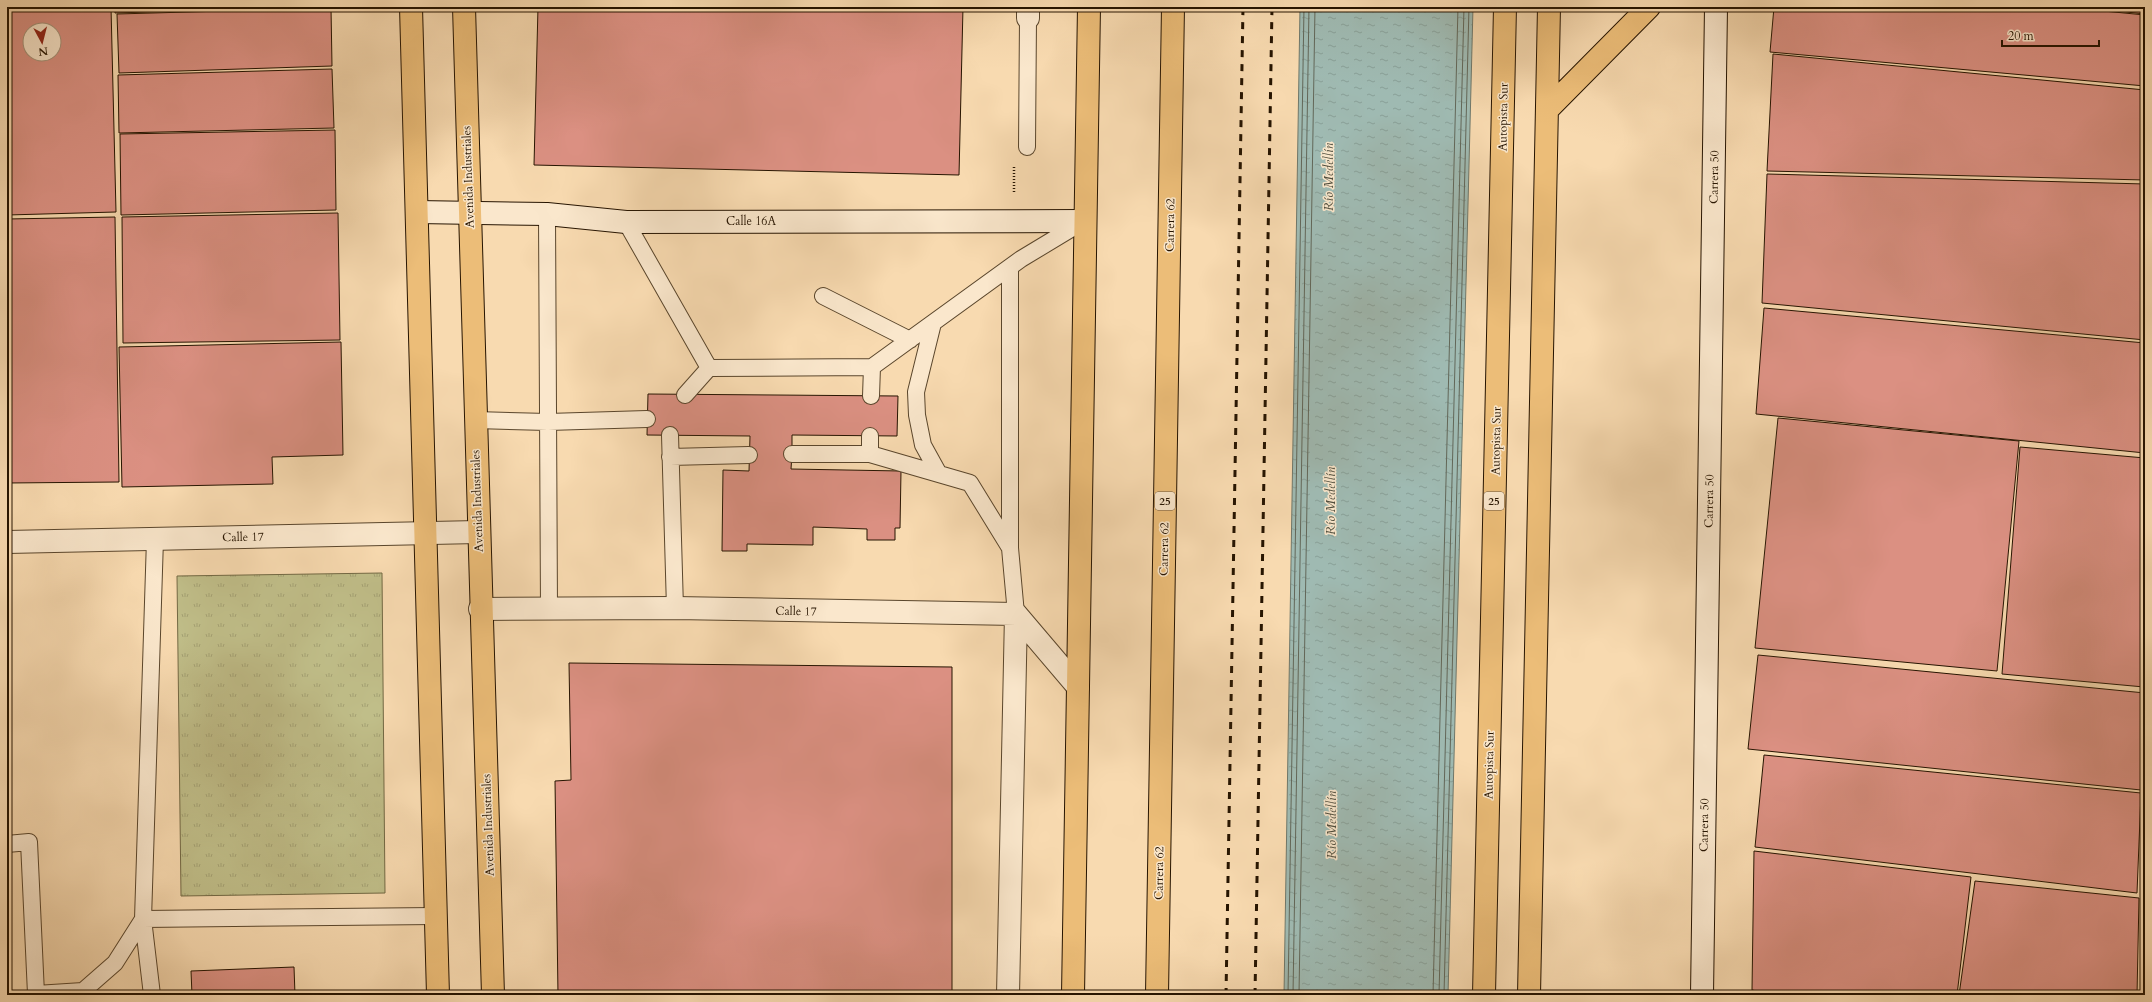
<svg xmlns="http://www.w3.org/2000/svg" width="2152" height="1002" viewBox="0 0 2152 1002" font-family="Cardo,serif">
  <style>
    .park { fill: url(#park-tufts); stroke: #736944 }
    .water { fill: url(#water-ripples); stroke: #6f786b }
    .lines { fill: none; stroke-linecap: round; stroke-linejoin: round }
    .shore { stroke: #626759; stroke-width: 1 }
    .building { fill: #db9082; stroke: #261400; fill-rule: evenodd }
    .lane-casing { stroke: #5a462c; stroke-width: 18 }
    .street-casing { stroke: #5a462c; stroke-width: 24 }
    .secondary-casing { stroke: #261400; stroke-width: 24 }
    .primary-casing { stroke: #261400; stroke-width: 24 }
    .highway-casing { stroke: #261400; stroke-width: 24 }
    .path { stroke: #261400; stroke-width: 2.5; stroke-dasharray: 1 2; stroke-linecap: butt }
    .lane { stroke: #fae7cc; stroke-width: 16 }
    .street { stroke: #fae7cc; stroke-width: 22 }
    .secondary { stroke: #fae7cc; stroke-width: 22 }
    .primary { stroke: #ecbd78; stroke-width: 22 }
    .highway { stroke: #ecbd78; stroke-width: 22 }
    .rail { stroke: #261400; stroke-width: 3; stroke-dasharray: 7 7; stroke-linecap: butt }
    .labels { text-anchor: middle; dominant-baseline: central; stroke-width: 3; stroke-linejoin: round; paint-order: stroke }
    .shield { fill: #fae7cc; stroke: #66533d; stroke-width: 1 }
    .shield-label { font-size: 11px; font-weight: bold; fill: #261400 }
    .street-label { font-size: 12px; fill: #261400; stroke: #fae7cc }
    .water-label { font-size: 13px; font-style: italic; fill: #504e3e; stroke: #fae7cc }
  </style>
  <defs>
    <pattern id="park-tufts" width="24" height="20" patternUnits="userSpaceOnUse"><rect width="24" height="20" fill="#c0be89"/><path d="M3 7l-1-3M5 7V3M7 7l1-3M15 17l-1-3M17 17v-4M19 17l1-3" fill="none" stroke="#a5a274"/></pattern>
    <pattern id="water-ripples" width="26" height="14" patternUnits="userSpaceOnUse"><rect width="26" height="14" fill="#9fbab2"/><path d="M2 4q2-2 4 0t4 0M15 11q2-2 4 0t4 0" fill="none" stroke="#899f97"/></pattern>
  </defs>
  <rect width="100%" height="100%" fill="#f8dab0"/>
  <filter id="stains"><feTurbulence type="fractalNoise" baseFrequency=".005" numOctaves="4"/><feColorMatrix values="0 0 0 0 .2 0 0 0 0 .09 0 0 0 0 .02 0 0 0 .5 -.17"/></filter>
  <radialGradient id="worn" r=".72"><stop offset=".6" stop-color="#630" stop-opacity="0"/><stop offset="1" stop-color="#630" stop-opacity=".3"/></radialGradient>
  <path class="park" d="M382,573L385,893L181,896L177,576Z"/>
  <path class="water" d="M1300,7H1473L1448,995H1284Z"/>
  <g class="lines">
    <path class="shore" d="M1288,995L1304,7
      M1293,995L1309,7
      M1299,995L1315,7
      M1433,995L1458,7
      M1439,995L1464,7
      M1444,995L1469,7"/>
  </g>
  <path class="building" d="M7,7H111L116,212L7,215ZM30,30H54V54H30Z
    M115,7H311L115,13Z
    M538,7H963L959,175L534,165Z
    M1774,7H2062L2145,15V86L1770,52Z
    M2079,7H2145V14Z
    M331,8L332,66L119,73L117,14Z
    M1773,54L2145,90V180L1767,171Z
    M332,69L334,128L119,133L118,75Z
    M335,130L336,210L121,215L120,134Z
    M1767,174L2145,184V340L1762,303Z
    M338,213L340,340L123,343L122,217Z
    M115,217L119,482L7,483V219Z
    M1764,308L2145,343V453L1756,414Z
    M341,342L343,455L272,457L273,484L122,487L119,347Z
    M648,394L898,396L897,436L792,435V454L791,469L901,471L900,528H895V540H867V529L813,527V545L747,544V551H722L723,470L749,471L750,436L647,435Z
    M1778,418L2019,441L1997,671L1755,648Z
    M2020,447L2145,458L2144,687L2002,674Z
    M1758,655L2145,693L2141,790L1748,749Z
    M569,663L952,667V995H558L555,781L571,780Z
    M1764,755L2141,793L2137,893L1755,847Z
    M1754,851L1971,877L1957,995H1778L1752,990Z
    M1975,881L2139,898L2137,995H1959Z
    M294,967L295,995H192L191,971Z"/>
  <g class="lines">
    <defs>
      <path id="lane" d="M1027,147L1028,18
        M547,214L549,609
        M626,222L709,368
        M823,296L910,340
        M933,323L916,392L917,415L923,445L939,474
        M685,395L709,368L872,367L1021,259L1084,221
        M871,396L872,367
        M475,420L548,422L647,419
        M670,435L675,608
        M870,436V454L970,483L1010,548L1016,614
        M792,454H870
        M670,457L749,455
        M1010,548V267
        M7,844L29,842L36,994L83,991L115,963L143,919L155,539
        M152,995L143,919L435,916"/>
      <path id="street" d="M1028,18V7
        M7,542L478,532
        M480,609L675,608L1016,614L1078,687
        M1008,995L1016,614"/>
      <path id="secondary" d="M417,212L547,214L626,222L1085,221
        M1702,995L1716,7"/>
      <path id="primary" d="M411,7L438,995
        M464,7L493,995"/>
      <path id="highway" d="M1547,110L1649,7
        M1073,995L1089,7
        M1157,995L1173,7
        M1484,995L1505,7
        M1529,995L1549,7"/>
    </defs>
    <use href="#lane" class="lane-casing"/>
    <use href="#street" class="street-casing"/>
    <use href="#secondary" class="secondary-casing"/>
    <use href="#primary" class="primary-casing"/>
    <use href="#highway" class="highway-casing"/>
    <path class="path" d="M1014,167V192"/>
    <use href="#lane" class="lane"/>
    <use href="#street" class="street"/>
    <use href="#secondary" class="secondary"/>
    <use href="#primary" class="primary"/>
    <use href="#highway" class="highway"/>
    <path class="rail" d="M1226,995L1243,7
      M1255,995L1272,7"/>
  </g>
  <g class="labels">
    <g class="shield">
      <rect x="1155" y="492" width="20" height="18" rx="3"/>
      <rect x="1484" y="492" width="20" height="18" rx="3"/>
    </g>
    <g class="shield-label">
      <text x="1165" y="501">25</text>
      <text x="1494" y="501">25</text>
    </g>
    <g class="street-label">
      <text transform="translate(1503 117) rotate(-89)">Autopista Sur</text>
      <text transform="translate(468 177) rotate(-92)">Avenida Industriales</text>
      <text transform="translate(1714 177) rotate(-89)">Carrera 50</text>
      <text x="751" y="221">Calle 16A</text>
      <text transform="translate(1170 225) rotate(-89)">Carrera 62</text>
      <text transform="translate(1496 441) rotate(-89)">Autopista Sur</text>
      <text transform="translate(477 501) rotate(-92)">Avenida Industriales</text>
      <text transform="translate(1709 501) rotate(-89)">Carrera 50</text>
      <text transform="translate(243 537) rotate(-1)">Calle 17</text>
      <text transform="translate(1164 549) rotate(-89)">Carrera 62</text>
      <text transform="translate(796 611) rotate(1)">Calle 17</text>
      <text transform="translate(1489 765) rotate(-89)">Autopista Sur</text>
      <text transform="translate(488 825) rotate(-92)">Avenida Industriales</text>
      <text transform="translate(1704 825) rotate(-89)">Carrera 50</text>
      <text transform="translate(1159 873) rotate(-89)">Carrera 62</text>
    </g>
    <g class="water-label">
      <text transform="translate(1329 177) rotate(-90)">Río Medellín</text>
      <text transform="translate(1331 501) rotate(-90)">Río Medellín</text>
      <text transform="translate(1332 825) rotate(-90)">Río Medellín</text>
    </g>
  </g>
  <rect width="2152" height="1002" fill="none" stroke="#f8dab0" stroke-width="24"/>
  <rect x="8" y="8" width="2136" height="986" fill="none" stroke="#261400" stroke-width="2"/>
  <rect x="12" y="12" width="2128" height="978" fill="none" stroke="#261400"/>
  <g transform="translate(42 42) rotate(173)"><circle r="19" fill="#fae7cc" stroke="#a5937a"/>
  <path d="M0-3L7 15L0 10L-7 15Z" fill="#8f2418"/>
  <text y="-6" font-size="11" font-weight="bold" text-anchor="middle" fill="#261400">N</text>
  </g>
  <path d="M2002 40v6h97v-6" fill="none" stroke="#261400" stroke-width="2"/>
  <text x="2008" y="40" font-size="12" fill="#261400" stroke="#fae7cc" stroke-width="3" paint-order="stroke">20 m</text>
  <rect width="100%" height="100%" filter="url(#stains)"/>
  <rect width="100%" height="100%" fill="url(#worn)"/>
</svg>
